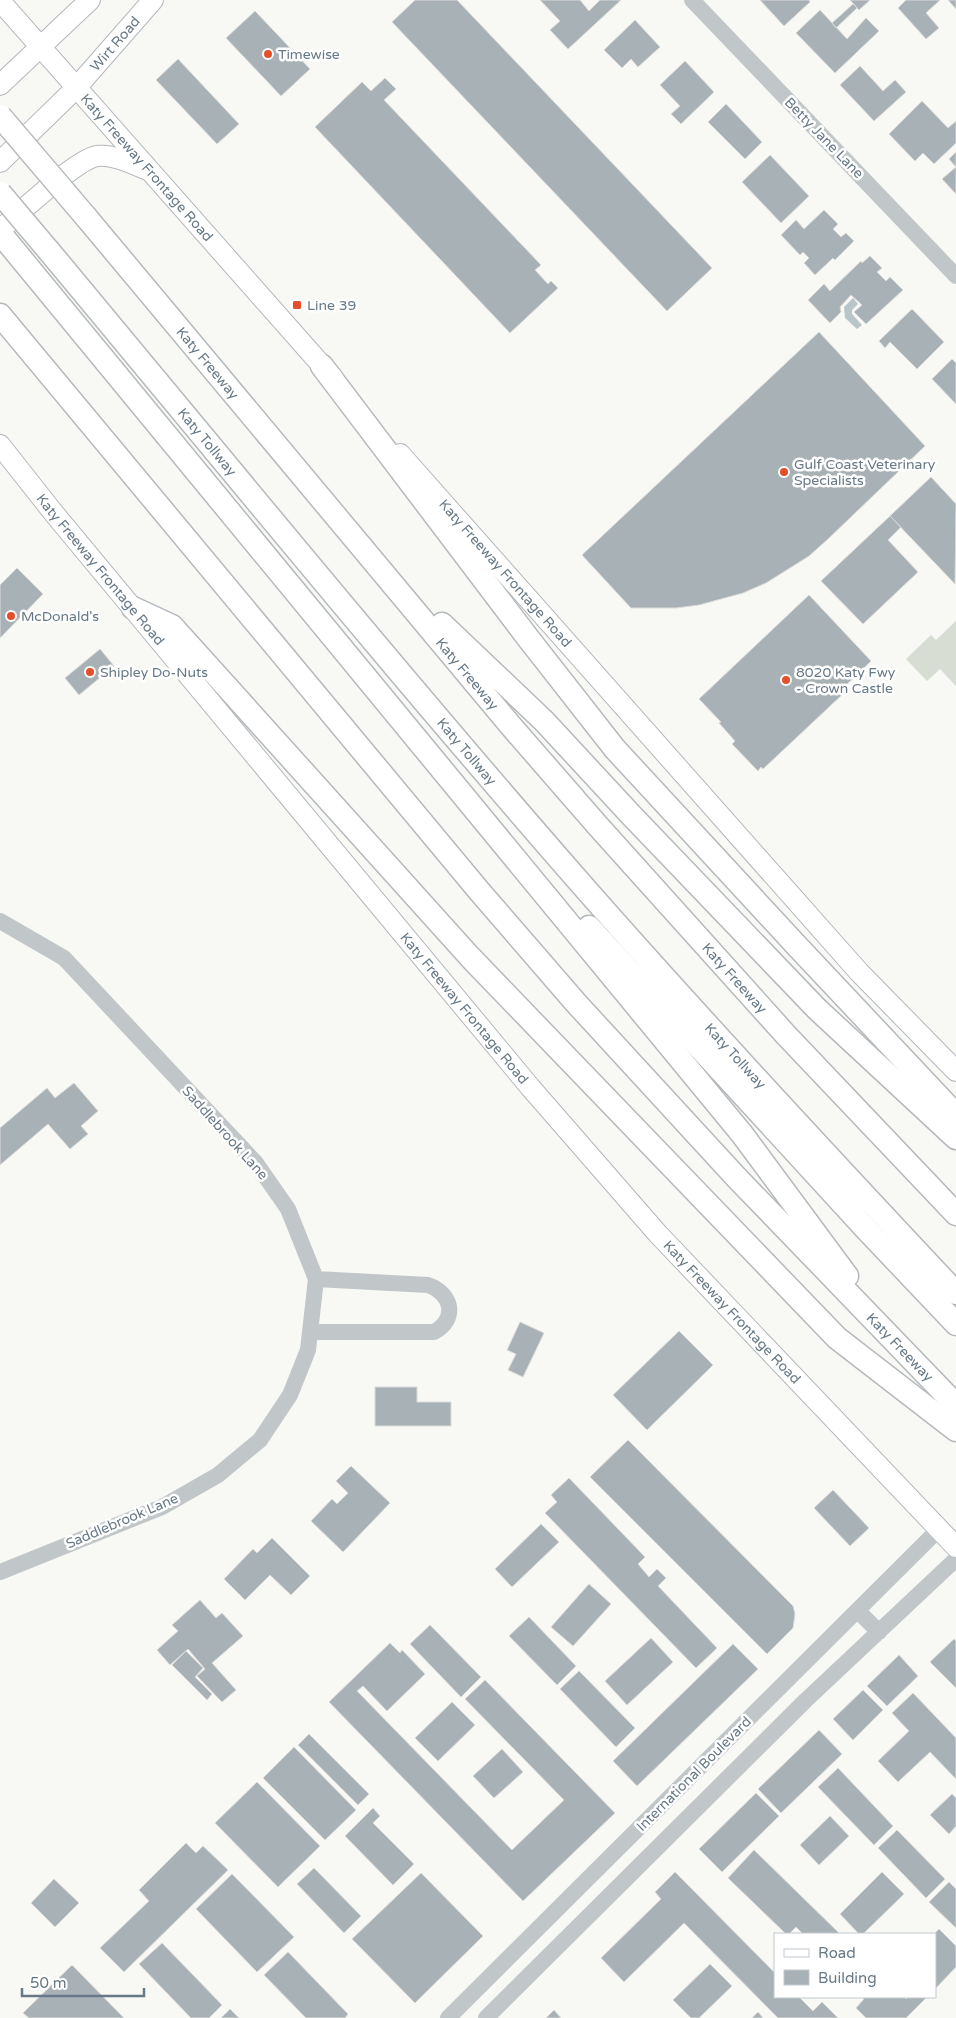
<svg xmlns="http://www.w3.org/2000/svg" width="956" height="2018" viewBox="0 0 956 2018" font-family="'Varela Round',sans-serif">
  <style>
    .green { fill: #d8ddd4 }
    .water { fill: #b8c5c9 }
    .building { fill: #a8b1b6; stroke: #dadad8 }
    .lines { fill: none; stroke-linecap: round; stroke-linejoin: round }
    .major-casing { stroke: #b3b8bc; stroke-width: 22 }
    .highway-casing { stroke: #b5b9bc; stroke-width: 25 }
    .minor { stroke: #c1c6c9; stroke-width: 16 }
    .major { stroke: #fff; stroke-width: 20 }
    .highway { stroke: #fff; stroke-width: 22 }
    .highway-bridge-casing { stroke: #b5b9bc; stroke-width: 25; stroke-linecap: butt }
    .highway-bridge { stroke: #fff; stroke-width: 22 }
    .poi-dot { fill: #e44f29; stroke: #fff; stroke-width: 2 }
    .labels { text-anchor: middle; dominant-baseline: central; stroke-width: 5; stroke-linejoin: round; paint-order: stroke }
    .street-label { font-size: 14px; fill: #677986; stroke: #fff }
    .poi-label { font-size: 14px; fill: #677986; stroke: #fff; text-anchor: start }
  </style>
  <rect width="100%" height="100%" fill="#f8f8f5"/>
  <path class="green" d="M956,621V686L940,669L927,681L906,659L931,635L936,640Z"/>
  <path class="water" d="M853,298L858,304L852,310V314L862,325L857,329L845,318L844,307Z"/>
  <path class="building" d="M415,0H457L712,268L667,311L392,22Z
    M540,0H580L589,11L600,0H621L568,49L550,30L560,21Z
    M760,0H809L810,2L784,26Z
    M850,0H870L859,10Z
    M906,0H940L926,13L939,28L926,39L898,8Z
    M948,0H956V9Z
    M853,4L857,8L836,28L832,23Z
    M820,10L847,39L866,18L879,31L835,73L796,33Z
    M255,11L310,69L281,96L226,38Z
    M635,20L660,47L638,67L631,59L622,68L604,50Z
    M178,59L239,124L217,144L156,80Z
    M685,61L714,92L681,124L671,114L680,106L660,85Z
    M860,66L883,91L895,80L906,92L874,121L840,85Z
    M385,78L396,89L384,100L541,265L535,270L548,284L551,281L558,288L510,333L315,127L362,82L371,91Z
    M922,101L948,128L956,121V143L934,164L923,153L915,161L889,134Z
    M726,104L762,142L745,159L708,122Z
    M956,152V167L949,159Z
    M770,155L809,196L781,223L742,182Z
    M956,167V194L942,179Z
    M824,210L838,224L833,229L841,237L846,233L854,241L835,260L833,258L815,275L804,263L809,258L803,252L800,255L781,235L796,220L804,229Z
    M870,256L882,268L877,272L886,281L890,277L903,290L866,324L854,312L862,305L851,295L840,307L841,312L830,323L808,300L824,284L830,291L861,261L862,263Z
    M912,309L944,342L917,369L890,342L885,348L879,341Z
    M819,332L925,446L828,539L809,556L766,583L743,593L699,605L676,608H631L582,555Z
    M952,359L956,363V404L932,379Z
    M931,477L956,504L955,584L890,516Z
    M890,516L901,527L888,540L918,572L863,624L821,581Z
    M17,568L43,594L0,638V585Z
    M809,595L871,661L841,690L844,693L763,769L761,767L758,771L732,744L735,741L719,723L721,722L699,699Z
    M100,649L114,666L79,695L65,678Z
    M74,1083L98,1111L81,1126L88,1134L70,1149L48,1124L0,1165V1128L47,1088L55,1098Z
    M520,1322L544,1333L523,1377L508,1370L516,1354L507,1350Z
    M679,1331L713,1365L647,1430L613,1395Z
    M375,1387H417V1402H451V1426H375Z
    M628,1440L793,1606L795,1614L793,1628L767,1654L590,1477Z
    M351,1466L390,1503L343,1552L311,1521L332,1499L337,1504L348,1493L336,1481Z
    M569,1478L645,1557L638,1564L649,1577L657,1569L666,1578L658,1586L717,1648L696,1668L545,1513L557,1502L551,1495Z
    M833,1490L869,1528L850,1546L814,1508Z
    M541,1524L559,1542L512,1587L495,1569Z
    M272,1538L310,1576L291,1595L270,1575L245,1600L224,1579L253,1549L257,1553Z
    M589,1584L611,1604L573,1646L551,1627Z
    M200,1600L216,1618L222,1613L243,1636L212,1663L236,1690L222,1702L197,1676L205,1669L188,1649L170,1665L157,1650L178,1631L172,1625Z
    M529,1617L576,1666L557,1685L509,1636Z
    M430,1625L481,1677L461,1697L410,1644Z
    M651,1638L673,1662L627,1705L605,1681Z
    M954,1639L956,1641V1688L930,1662Z
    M390,1643L400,1653L402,1650L425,1674L387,1711L363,1686L357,1691L512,1850L564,1800L465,1699L485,1680L615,1813L523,1901L329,1702Z
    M733,1644L758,1669L637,1786L613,1761Z
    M186,1651L203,1668L195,1677L212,1694L207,1700L172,1665Z
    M899,1655L918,1676L887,1706L867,1686Z
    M579,1671L635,1728L616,1747L560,1689Z
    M863,1690L883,1710L853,1740L833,1719Z
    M913,1693L956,1738V1779L930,1752L898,1782L878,1761L909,1731L892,1713Z
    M452,1702L475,1725L438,1761L415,1738Z
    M819,1730L842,1754L781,1813L758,1789Z
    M309,1734L369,1794L358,1805L298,1745Z
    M294,1747L356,1810L325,1840L263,1778Z
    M502,1749L523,1772L494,1798L473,1776Z
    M838,1768L893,1826L874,1845L818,1787Z
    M257,1782L320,1846L278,1887L215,1823Z
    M756,1793L779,1816L722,1872L699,1849Z
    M952,1794L956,1798V1826L949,1834L930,1815Z
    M373,1808L380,1816L373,1823L414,1864L393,1885L345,1836Z
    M830,1816L849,1836L819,1865L800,1845Z
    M897,1830L945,1879L926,1898L878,1848Z
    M186,1843L196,1853L203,1846L228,1870L124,1972L100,1948L149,1901L139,1890Z
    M754,1850L840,1934H803L796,1927L789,1934H786L728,1878Z
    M314,1868L361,1916L344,1933L297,1884Z
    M675,1872L775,1973V1997H799L813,2011L822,2002L838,2018H778L684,1923L624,1982L601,1958L661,1899L655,1892Z
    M882,1872L904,1894L863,1934H859L840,1914Z
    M421,1873L483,1936L415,2003L352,1939Z
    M232,1874L294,1937L257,1972L196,1909Z
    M54,1879L79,1903L55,1927L31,1903Z
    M949,1882L956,1889V1928L929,1902Z
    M939,1929L956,1946V1967L935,1989L934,1934Z
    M162,1943L222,2005L209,2018H191L139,1964Z
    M288,1952L348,2014L345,2018H306L264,1975Z
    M710,1964L732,1986L699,2018H691L673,2000Z
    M72,1965L124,2018H29L23,2013Z
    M862,1997H904L906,1999L908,1997H927L906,2018H866L856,2008L864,1999Z
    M230,2009L239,2018H221Z
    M554,2010L561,2018H546Z
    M758,2012L763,2018H752Z"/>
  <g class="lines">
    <defs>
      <g id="major">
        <path id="s1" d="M0,1L333,378"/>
        <path d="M0,85L90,0"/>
        <path id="s2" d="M0,162L76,88L153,0"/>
        <path d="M0,230C18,214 77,159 97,156C112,154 132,163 145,169"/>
        <path id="s3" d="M0,445L52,511L530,1087L658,1234L956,1547"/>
        <path id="s4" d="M400,454L859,972L956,1071"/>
      </g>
      <g id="highway">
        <path id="s5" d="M86,217L511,726L598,826L786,1035L956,1214"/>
        <path d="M0,233L742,1134L847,1276"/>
        <path id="s6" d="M49,251C228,466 405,683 590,894C709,1029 832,1161 956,1293"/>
        <path id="s7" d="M0,315L480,892L576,1003L736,1177L956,1405"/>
        <path d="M322,366L528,638L615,749L797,946L956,1115"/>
        <path d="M133,608L172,626L470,957L837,1338L956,1430"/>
        <path d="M442,624L544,721L632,816L817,1009L956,1138"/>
        <path d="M589,927L866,1229L956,1324"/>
      </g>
    </defs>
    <use href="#major" class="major-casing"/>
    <use href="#highway" class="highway-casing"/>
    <path class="minor" d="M692,0L956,276
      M0,921L64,958L256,1163L288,1209L316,1279L308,1350L290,1395L260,1440L218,1475L162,1507L0,1572
      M310,1332H434C458,1319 452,1293 428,1285L316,1279
      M858,1611L879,1632
      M448,2018L939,1529
      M486,2018L805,1701L956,1559"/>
    <use href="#major" class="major"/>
    <use href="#highway" class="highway"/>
    <defs>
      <path id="highway-bridge" d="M0,116L86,217
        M0,193L49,251"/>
    </defs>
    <use href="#highway-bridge" class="highway-bridge-casing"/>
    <use href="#highway-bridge" class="highway-bridge"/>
  </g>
  <g class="poi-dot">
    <circle cx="268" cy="54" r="5"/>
    <rect x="292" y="300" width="10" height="10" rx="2.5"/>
    <circle cx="784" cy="472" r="5"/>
    <circle cx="11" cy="616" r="5"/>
    <circle cx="90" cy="672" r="5"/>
    <circle cx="786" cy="680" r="5"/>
  </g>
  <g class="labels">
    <g class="street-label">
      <text stroke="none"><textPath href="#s2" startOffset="165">Wirt Road</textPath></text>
      <text transform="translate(824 138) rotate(46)">Betty Jane Lane</text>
      <text stroke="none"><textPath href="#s1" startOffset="222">Katy Freeway Frontage Road</textPath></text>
      <text stroke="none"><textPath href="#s5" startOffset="190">Katy Freeway</textPath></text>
      <text stroke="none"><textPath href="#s6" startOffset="248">Katy Tollway</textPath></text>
      <text stroke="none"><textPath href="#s3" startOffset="160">Katy Freeway Frontage Road</textPath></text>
      <text stroke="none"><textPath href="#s4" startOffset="159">Katy Freeway Frontage Road</textPath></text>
      <text stroke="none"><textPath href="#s5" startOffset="595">Katy Freeway</textPath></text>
      <text stroke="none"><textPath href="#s6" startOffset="652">Katy Tollway</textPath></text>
      <text stroke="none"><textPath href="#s5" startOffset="1000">Katy Freeway</textPath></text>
      <text stroke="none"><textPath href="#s3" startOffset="730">Katy Freeway Frontage Road</textPath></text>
      <text stroke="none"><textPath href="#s6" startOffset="1058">Katy Tollway</textPath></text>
      <text transform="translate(225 1133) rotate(48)">Saddlebrook Lane</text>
      <text stroke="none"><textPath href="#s3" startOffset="1135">Katy Freeway Frontage Road</textPath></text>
      <text stroke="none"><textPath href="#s7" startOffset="1370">Katy Freeway</textPath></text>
      <text transform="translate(122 1521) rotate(-23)">Saddlebrook Lane</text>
      <text transform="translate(694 1774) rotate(-45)">International Boulevard</text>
    </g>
    <g class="poi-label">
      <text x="278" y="54">Timewise</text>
      <text x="307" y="305">Line 39</text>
      <text x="794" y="464">Gulf Coast Veterinary<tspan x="794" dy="16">Specialists</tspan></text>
      <text x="21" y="616">McDonald's</text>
      <text x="100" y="672">Shipley Do-Nuts</text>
      <text x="796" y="672">8020 Katy Fwy<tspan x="796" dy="16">- Crown Castle</tspan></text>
    </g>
  </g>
  <rect x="774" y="1933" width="162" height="65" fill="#ffffff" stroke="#c2c9cf"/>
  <rect x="784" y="1949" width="25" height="8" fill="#ffffff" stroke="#c2c9cf"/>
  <text x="818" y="1958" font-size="15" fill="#677986">Road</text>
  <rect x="784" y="1970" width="25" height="15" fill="#a8b1b6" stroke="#c2c9cf"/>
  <text x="818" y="1983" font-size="15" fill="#677986">Building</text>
  <path d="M22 1988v8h122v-8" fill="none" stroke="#677986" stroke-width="2.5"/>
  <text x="30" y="1988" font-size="15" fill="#677986" stroke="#ffffff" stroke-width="4" paint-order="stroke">50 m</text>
</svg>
